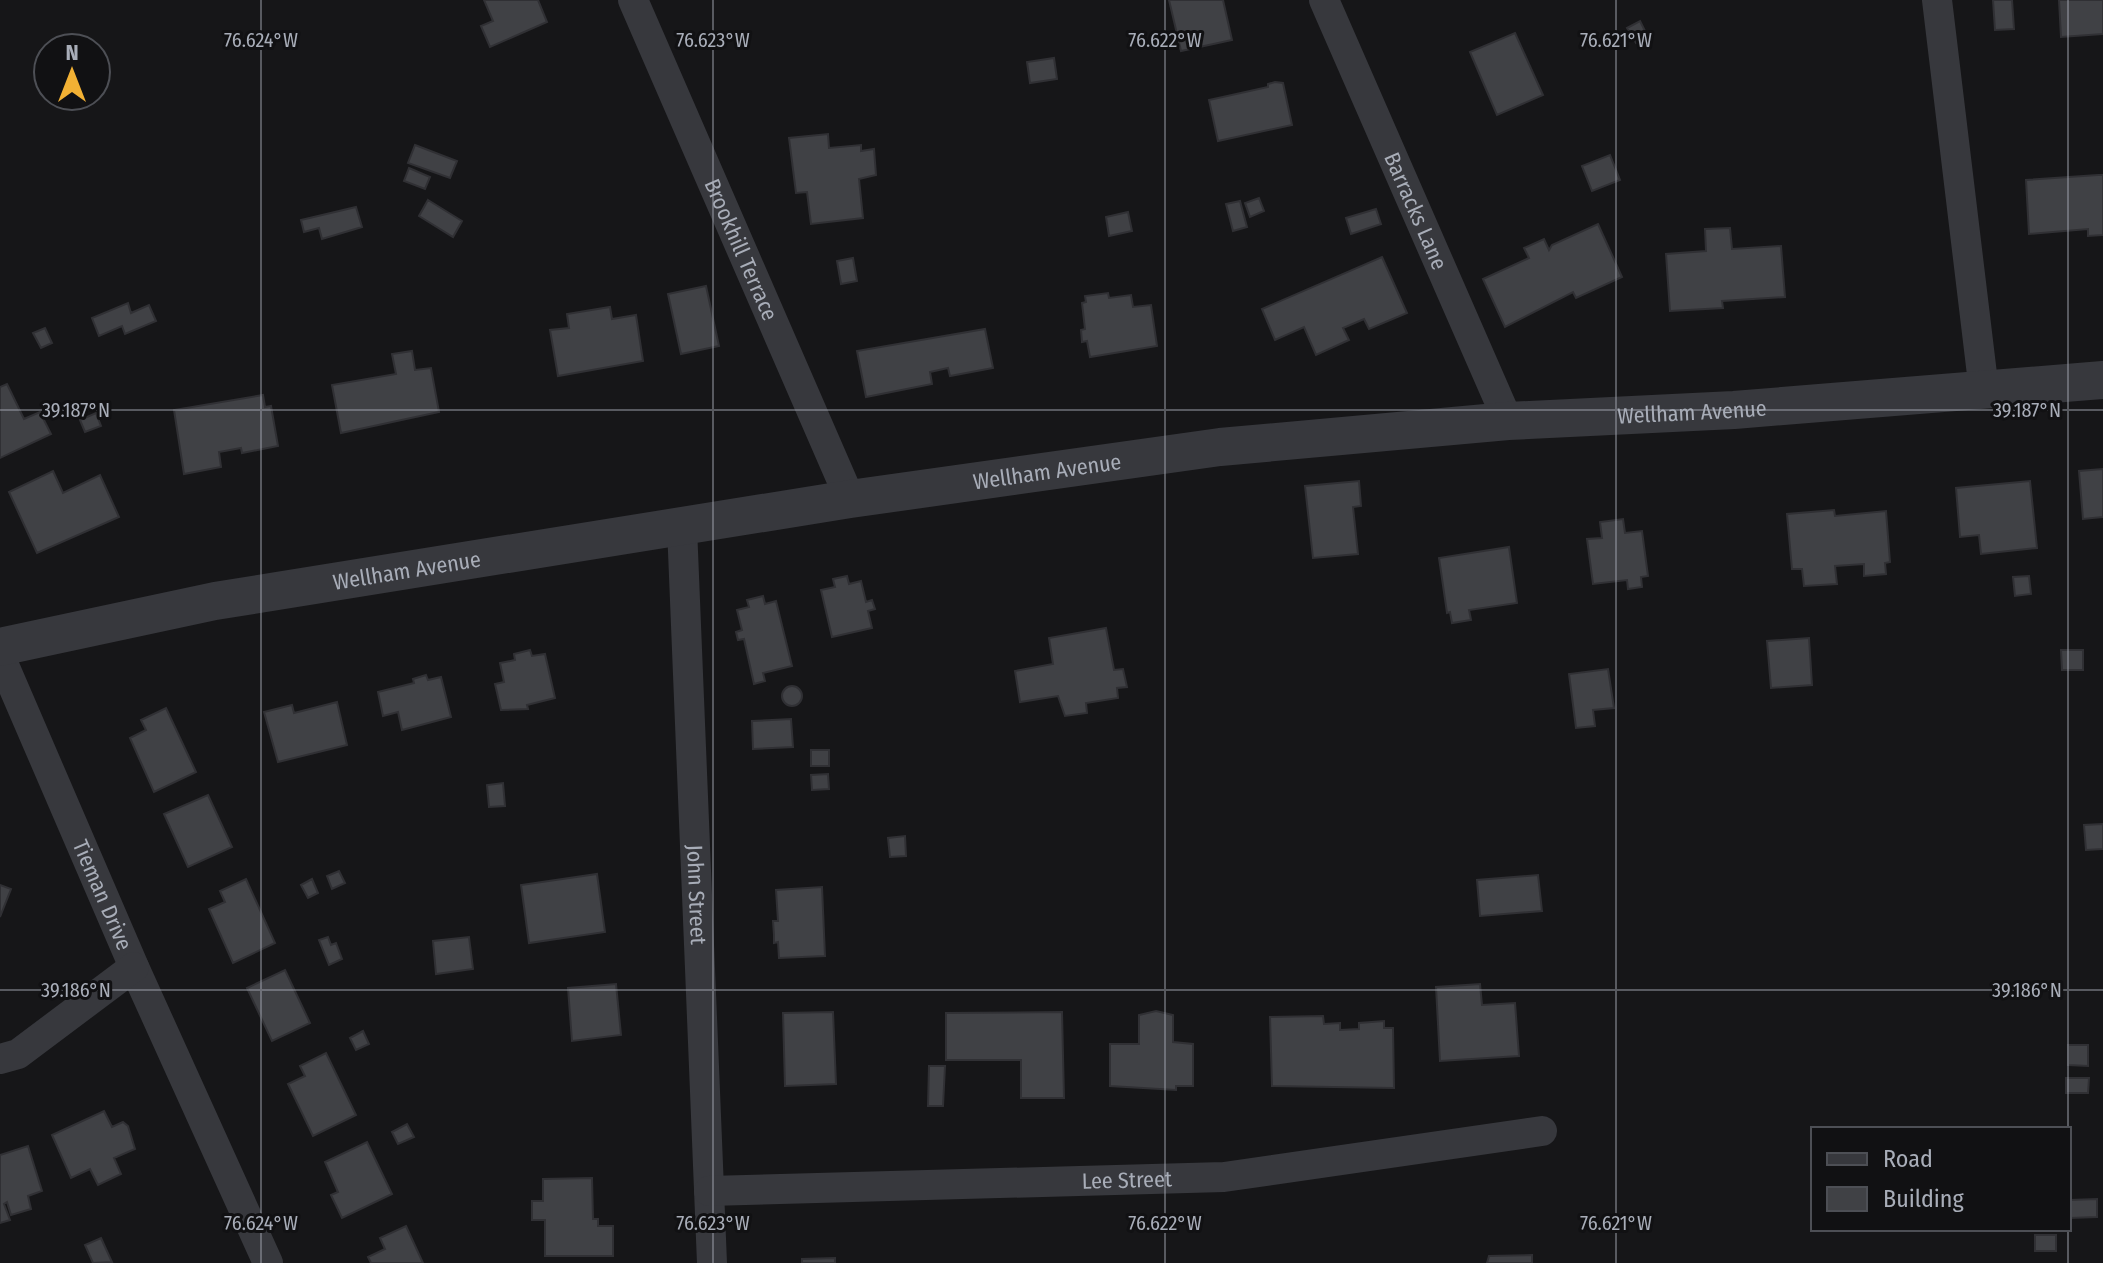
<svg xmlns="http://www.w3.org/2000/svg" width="2103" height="1263" viewBox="0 0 2103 1263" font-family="'Fira Sans Condensed',sans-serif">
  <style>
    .building { fill: #404145; stroke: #303034; stroke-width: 2 }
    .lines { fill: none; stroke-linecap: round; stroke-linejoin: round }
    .minor { stroke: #37383d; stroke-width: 30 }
    .tertiary { stroke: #37383d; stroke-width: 38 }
    .ticks { fill: none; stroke: #a8adb8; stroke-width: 2; stroke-opacity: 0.45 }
    .labels { text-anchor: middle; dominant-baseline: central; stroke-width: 6; stroke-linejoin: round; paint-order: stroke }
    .street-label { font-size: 22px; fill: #a8adb8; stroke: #111113 }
    .ticks-label { font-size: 20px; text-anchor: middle; fill: #a8adb8; stroke: #111113; stroke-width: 6; stroke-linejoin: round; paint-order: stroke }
  </style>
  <rect width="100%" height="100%" fill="#161618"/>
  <path class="building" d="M484,0H538L547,22L490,47L481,26L493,21Z
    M1169,0H1223L1232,40L1181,51Z
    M1993,0H2012L2014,29L1995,30Z
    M2059,0H2103V34L2061,37Z
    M1640,21L1648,37L1636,43L1627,28Z
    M1515,33L1543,95L1497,115L1470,52Z
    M1054,58L1057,79L1030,83L1027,62Z
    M1275,82L1283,83L1292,125L1218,141L1209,100L1268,87V84Z
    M828,134L829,148L861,145V151L874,149L876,175L859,179L863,218L811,224L807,192L796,193L789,138Z
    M415,145L457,161L450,178L408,163Z
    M1610,155L1620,180L1592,191L1582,166Z
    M409,168L430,177L425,189L404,181Z
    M2098,175H2103V235L2088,236V229L2029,234L2026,180Z
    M1259,198L1264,211L1250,217L1245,203Z
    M428,200L462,221L453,237L419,216Z
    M1240,201L1247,227L1233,231L1226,204Z
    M356,207L362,227L322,239L319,228L304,232L301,220Z
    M1376,209L1381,224L1351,234L1346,218Z
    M1128,212L1132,231L1109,236L1106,217Z
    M1598,224L1622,277L1576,298L1573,292L1505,327L1483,279L1529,258L1524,248L1544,239L1549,250L1552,245Z
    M1730,228L1732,249L1781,246L1785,297L1722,301L1723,308L1670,311L1666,254L1706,251L1705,229Z
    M1382,257L1407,313L1369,329L1364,319L1343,328L1349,340L1316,355L1304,327L1275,340L1262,309Z
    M853,258L857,281L841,284L837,261Z
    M706,286L719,346L681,354L668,294Z
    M1108,293L1109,298L1131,295L1133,307L1151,305L1157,346L1090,357L1087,341L1082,342L1081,330L1085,329L1082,303L1086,302L1085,296Z
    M128,303L131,313L149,305L156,321L125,334L122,326L99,336L92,318Z
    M610,307L612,319L636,315L643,361L558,376L550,330L569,328L567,314Z
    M45,328L52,343L41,348L33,333Z
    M985,329L993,368L950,376L948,368L930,372L932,384L866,397L857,351Z
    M412,351L415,370L431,368L439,412L341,433L332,385L396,374L392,354Z
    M7,384L24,419L40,412L51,434L0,458V387Z
    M263,395L265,407L271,406L278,446L242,453L241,448L219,452L221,467L184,474L174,410Z
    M96,413L101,426L85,432L80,420Z
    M2103,469V517L2083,519L2079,471Z
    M53,471L63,493L100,475L119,517L37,553L9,492Z
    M1359,481L1361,506L1353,507L1358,554L1313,558L1305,486Z
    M2030,481L2037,548L1981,554L1979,535L1960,537L1956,488Z
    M1834,510L1835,516L1886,511L1890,562L1885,563L1886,574L1864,576V564L1835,566L1837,584L1804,586L1802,569H1792L1787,514Z
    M1623,519L1625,533L1642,531L1648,576L1641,577L1642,587L1628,589L1627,580L1593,584L1587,539L1602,538L1600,522Z
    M1509,547L1517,603L1469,610L1471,620L1452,623L1450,612L1447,613L1439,558Z
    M847,576L849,584L861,581L866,602L872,600L875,609L868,611L872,628L832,637L821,590L835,587L833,579Z
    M2029,576L2031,594L2015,596L2013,577Z
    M763,596L765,604L776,601L792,666L763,673L765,681L754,684L744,639L738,640L736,632L742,630L737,610L749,607L747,600Z
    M1106,628L1114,670L1123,669L1127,687L1117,688L1118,698L1086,703L1087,713L1065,716L1058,696L1020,702L1015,671L1053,664L1049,638Z
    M1809,638L1812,685L1771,688L1767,641Z
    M530,650L532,656L545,654L555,698L527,705L528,709L501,710L495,684L504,682L500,663L515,660L514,654Z
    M2061,650H2083V670H2062Z
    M1608,669L1614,708L1593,710L1595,726L1576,728L1569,674Z
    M426,675L428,680L441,677L451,717L402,730L398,712L383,716L378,692L414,683L413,679Z
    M782 696a10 10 0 1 1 20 0a10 10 0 1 1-20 0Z
    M337,702L347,745L278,762L264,712L292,705L294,713Z
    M166,708L196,772L154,792L130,738L146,730L141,720Z
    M791,719L793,747L753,749L752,721Z
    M811,750H829V766H811Z
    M828,774L829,789L812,790L811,775Z
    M503,783L505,806L489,807L487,785Z
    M208,795L232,847L188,867L164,814Z
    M2103,824V849L2086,850L2084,825Z
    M905,836L906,856L890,857L888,838Z
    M339,871L345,883L332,889L327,876Z
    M597,874L605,932L529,943L521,885Z
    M1538,875L1542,911L1480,916L1477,880Z
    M246,879L275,943L233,963L209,909L225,902L220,891Z
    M312,879L318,893L308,898L301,885Z
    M0,885L11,889L0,917Z
    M822,887L825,956L779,958L778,942L774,943V935L773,921H778L776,890Z
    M328,937L331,945L336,943L342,959L329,965L319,940Z
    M469,937L473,969L436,974L433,941Z
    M285,970L310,1023L272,1041L247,988Z
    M616,984L621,1035L572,1041L568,988Z
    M1480,984L1482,1005L1515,1003L1519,1056L1440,1061L1436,987Z
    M1156,1011L1173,1015V1042L1193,1044V1086H1176V1090L1110,1086V1044H1139V1015Z
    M833,1012L836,1084L785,1086L783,1013Z
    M1062,1012L1064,1098H1021V1060H946V1013Z
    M1323,1016L1324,1024L1340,1023V1030L1359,1029V1023L1384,1021V1028H1393L1394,1088L1272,1086L1270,1017Z
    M363,1031L369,1044L356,1050L350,1038Z
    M2068,1045H2088V1066L2068,1065Z
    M326,1053L356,1115L313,1136L288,1084L305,1076L300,1066Z
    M929,1066H945L943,1106H928Z
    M2066,1078H2089L2088,1093H2066Z
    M104,1111L112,1127L123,1122L128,1126L135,1149L114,1158L121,1174L98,1185L90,1169L71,1178L52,1135Z
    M407,1124L414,1137L398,1144L392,1132Z
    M367,1142L392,1194L342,1218L331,1195L338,1192L325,1162Z
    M28,1146L42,1191L28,1196L31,1209L11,1215L7,1202L4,1204L10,1220L0,1223V1155Z
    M592,1178L593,1219H598V1226H613V1256H545V1220H532V1201H543V1179Z
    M2097,1199V1217L2070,1218V1200Z
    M406,1226L423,1263H371L368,1257L385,1249L380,1238Z
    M2035,1235H2056V1251H2035Z
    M101,1238L112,1262L93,1263L85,1245Z
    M1532,1255V1263H1487L1489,1256Z
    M835,1258V1263H802V1259Z"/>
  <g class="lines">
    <g class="minor">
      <path id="s1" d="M633,0L850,499"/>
      <path id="s2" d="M1324,0L1508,421"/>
      <path d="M1937,0L1984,391"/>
      <path id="s3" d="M682,527L712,1263"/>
      <path id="s4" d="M0,656L134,967L268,1263"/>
      <path d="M0,1059L18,1054L134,967"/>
      <path id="s5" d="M709,1191L1224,1177L1542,1131"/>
    </g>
    <path class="tertiary" id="s6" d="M0,647L215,601L850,499L1220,447L1508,421L1734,410L2103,380"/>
  </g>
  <path class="ticks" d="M261,0V1263M713,0V1263M1165,0V1263M1616,0V1263M2068,0V1129M0,410H2103M0,990H2103M2068,1229V1263"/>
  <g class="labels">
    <g class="street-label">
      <text stroke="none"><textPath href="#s2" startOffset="230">Barracks Lane</textPath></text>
      <text stroke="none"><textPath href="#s1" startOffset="272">Brookhill Terrace</textPath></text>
      <text stroke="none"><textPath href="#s6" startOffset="1710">Wellham Avenue</textPath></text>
      <text stroke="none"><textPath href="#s6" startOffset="1062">Wellham Avenue</textPath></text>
      <text stroke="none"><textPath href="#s6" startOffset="414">Wellham Avenue</textPath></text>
      <text stroke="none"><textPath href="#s4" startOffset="260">Tieman Drive</textPath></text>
      <text stroke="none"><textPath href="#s3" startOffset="368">John Street</textPath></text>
      <text stroke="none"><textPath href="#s5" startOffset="418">Lee Street</textPath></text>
    </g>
  </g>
  <g class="ticks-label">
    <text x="261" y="47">76.624°W</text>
    <text x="713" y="47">76.623°W</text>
    <text x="1165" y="47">76.622°W</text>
    <text x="1616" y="47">76.621°W</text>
    <text x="76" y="417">39.187°N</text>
    <text x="2027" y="417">39.187°N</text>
    <text x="76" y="997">39.186°N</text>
    <text x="2027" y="997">39.186°N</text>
    <text x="261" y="1230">76.624°W</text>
    <text x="713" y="1230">76.623°W</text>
    <text x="1165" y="1230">76.622°W</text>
    <text x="1616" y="1230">76.621°W</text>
  </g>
  <rect x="1811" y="1127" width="260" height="104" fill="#111113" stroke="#4d4f55" stroke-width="2"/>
  <rect x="1827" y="1153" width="40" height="12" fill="#37383d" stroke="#4d4f55" stroke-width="2"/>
  <text x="1883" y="1167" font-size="24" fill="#a8adb8">Road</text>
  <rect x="1827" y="1187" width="40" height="24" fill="#404145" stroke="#4d4f55" stroke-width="2"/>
  <text x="1883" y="1207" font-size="24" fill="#a8adb8">Building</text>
  <g transform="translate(72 72)"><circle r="38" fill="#111113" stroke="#4d4f55" stroke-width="2"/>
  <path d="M0-6L14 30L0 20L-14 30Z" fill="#f2b134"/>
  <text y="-12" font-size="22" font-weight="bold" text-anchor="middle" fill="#a8adb8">N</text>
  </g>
</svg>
